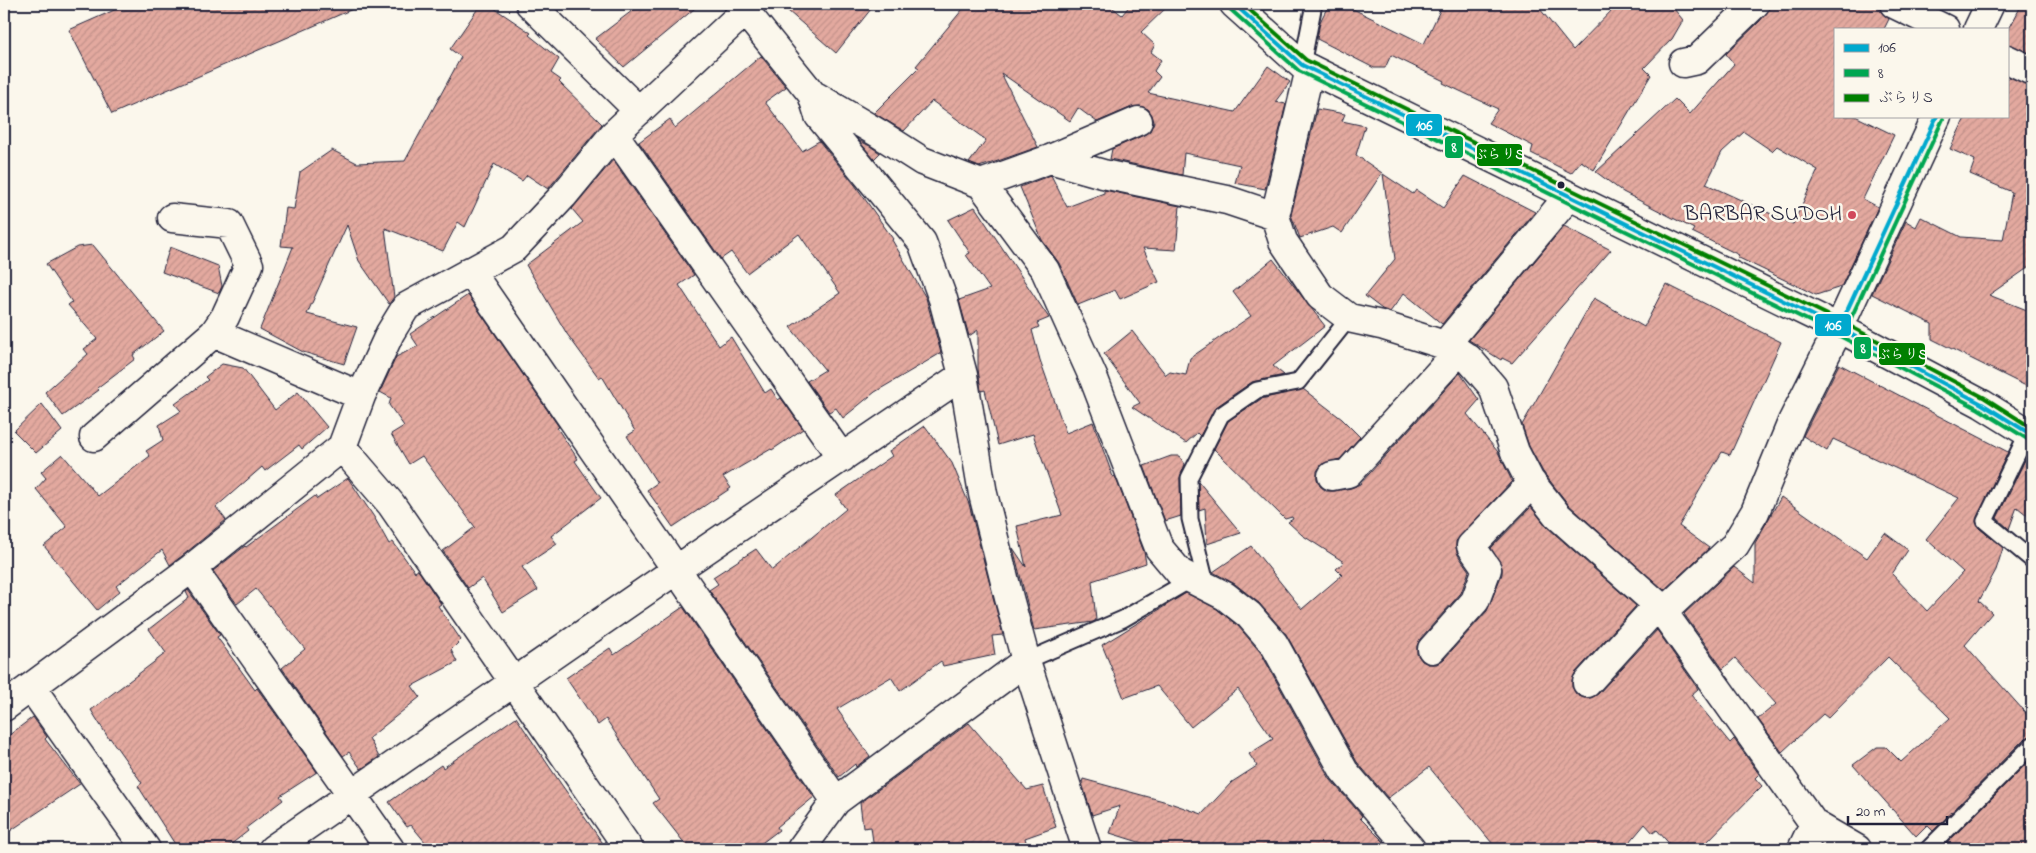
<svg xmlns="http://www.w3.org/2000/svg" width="2036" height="853" viewBox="0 0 2036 853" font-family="'Indie Flower','Klee One',sans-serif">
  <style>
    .building { fill: url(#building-hatch); stroke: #22223b; fill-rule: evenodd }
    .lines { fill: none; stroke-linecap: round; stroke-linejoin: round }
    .lane-casing { stroke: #22223b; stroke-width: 19 }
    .street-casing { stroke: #22223b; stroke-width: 31 }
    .secondary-casing { stroke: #22223b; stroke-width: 31 }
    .lane { stroke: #fbf7ec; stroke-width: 15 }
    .street { stroke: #fbf7ec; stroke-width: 28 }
    .secondary { stroke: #fbf7ec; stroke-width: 28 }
    .bus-1-casing { stroke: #fbf7ec; stroke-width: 8 }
    .bus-2-casing { stroke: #fbf7ec; stroke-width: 8 }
    .bus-3-casing { stroke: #fbf7ec; stroke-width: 8 }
    .bus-1 { stroke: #00a9ce; stroke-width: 4 }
    .bus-2 { stroke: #00a651; stroke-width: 4 }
    .bus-3 { stroke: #008000; stroke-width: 4 }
    .bus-dot { fill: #22223b; stroke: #fbf7ec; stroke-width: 2 }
    .poi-dot { fill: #d1495b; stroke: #fbf7ec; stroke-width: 2 }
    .labels { text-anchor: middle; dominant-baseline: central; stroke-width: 5; stroke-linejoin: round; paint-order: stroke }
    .poi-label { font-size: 22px; fill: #22223b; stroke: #fbf7ec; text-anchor: end }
    .line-badge { stroke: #fbf7ec; stroke-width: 2 }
    .badge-label { font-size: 14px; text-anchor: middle; font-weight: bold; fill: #fff }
  </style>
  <defs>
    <pattern id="building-hatch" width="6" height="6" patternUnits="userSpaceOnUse" patternTransform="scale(1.25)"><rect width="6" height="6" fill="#e3a99f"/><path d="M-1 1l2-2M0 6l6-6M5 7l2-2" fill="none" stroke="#c2918a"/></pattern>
  </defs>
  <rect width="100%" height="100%" fill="#fbf7ec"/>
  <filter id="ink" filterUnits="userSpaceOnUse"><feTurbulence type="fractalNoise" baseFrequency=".02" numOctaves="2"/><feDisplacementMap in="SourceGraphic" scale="10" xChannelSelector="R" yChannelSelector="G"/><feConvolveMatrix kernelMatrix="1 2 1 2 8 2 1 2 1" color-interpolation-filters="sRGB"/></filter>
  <g filter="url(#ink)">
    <path class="building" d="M128,4H364L112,114L69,30Z
      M481,4H488L531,33L529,35L559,59L551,73L561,80L559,82L602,124L548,189L527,175L522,181L494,164L465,227L458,222L443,251L385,228L394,297L389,304L359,261L347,225L307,314L357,327L344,364L303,352L260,329L293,247L281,246L286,208L294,209L300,172L332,150L357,163L405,161L461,57L450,49Z
      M641,4H700L624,67L595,39Z
      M780,4H875L836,53Z
      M967,4H1108L1122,15L1131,4H1170L1141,32L1155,45L1151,52L1161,60L1154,71L1160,77L1148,93L1235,112L1268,66L1290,82L1275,102L1286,104L1265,189L1235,183L1240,165L1184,153L1182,175L1110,159L1112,149L1144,135L1150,131L1154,122L1152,115L1148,109L1140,106L1132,107L1097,122L1078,108L1070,121L1001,73L1038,147L995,162L979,167L969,163L986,140L932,101L904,131L874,113L919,68L916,66Z
      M1329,4H1343L1424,44L1443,4H1536L1573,50L1618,4H1670L1683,20L1672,39L1644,68L1651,75L1594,170L1581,161L1571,173L1531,153L1533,146L1488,123L1498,109L1443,83L1444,81L1391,55L1385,68H1374L1317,39L1320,22Z
      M1773,4H1879L1881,12L1889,19L1884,29H1835V116H1855L1894,135L1863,199L1878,207L1841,287L1816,295L1737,257L1739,255L1692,232L1694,229L1623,192L1596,172L1675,99L1690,114L1734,64L1726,54L1760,21ZM1744,132L1772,151L1777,146L1818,170L1793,224L1706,184L1722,152Z
      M2022,4H2032V54L2007,44V33Z
      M761,56L786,87L765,102L802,151L819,141L855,185L893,239L892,240L926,298L941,353L875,392L843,418L836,408L829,412L807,381L825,370L790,327L840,293L799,234L747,273L731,252L721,259L639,142L670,119L675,128Z
      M2007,76L2032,86V265L1989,295L2032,312V389L1932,339V324L1872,294L1906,221L1916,227L1921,217L1961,237L2003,240L2012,192L1970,174L1975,160L1950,149L1966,116H2007Z
      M1317,109L1345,114L1342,121L1365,126L1356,155L1382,173L1342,233L1333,227L1300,238L1291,215Z
      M858,140L870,146L880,153L874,159Z
      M613,160L694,275L679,285L719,346L731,337L765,393L771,389L778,400L781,398L803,429L772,450L771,449L723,477L731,488L673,527L647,490L657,483L627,436L635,431L602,376L599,378L567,334L526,265L583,222L572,209Z
      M1383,174L1413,194L1416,190L1443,208L1465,176L1535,212L1442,324L1404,293L1390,312L1382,309L1365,296L1395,259Z
      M1051,175L1067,207L1104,193V190L1180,206L1176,250L1143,248L1159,282L1120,299L1115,290L1078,305L1059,263L1042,240L1020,187Z
      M975,207L1049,318L1037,323L1039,327L1032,330L1040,360L1066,433L1093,422L1113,477L1115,476L1144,552L1146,563L1092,581L1096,620L1093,622L1034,630L1013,548L1026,567L1017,526L1062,515L1033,434L998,445L985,390L981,391L978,369V330L969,336L959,300L990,289L966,255L970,253L948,220Z
      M1564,226L1611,250L1512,363L1502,358L1501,360L1469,340Z
      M93,245L164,331L133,355L135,359L97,388L99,390L63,416L45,392L88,354L84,349L97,339L68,305L72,302L46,264L77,247Z
      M170,247L218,266L222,286L219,293L162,272Z
      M1273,259L1325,326L1273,366L1284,375L1252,382L1216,407L1200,436L1197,433L1186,443L1132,407L1140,403L1104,354L1132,331L1166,375L1170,372L1186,375L1190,358L1251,316L1233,292Z
      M1666,284L1781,342L1730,455L1722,452L1679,526L1709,548L1664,590L1568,504L1543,472L1529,446L1522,425L1594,298L1644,327Z
      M468,295L559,427L557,428L578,459L575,461L601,498L551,536L557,544L522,567L538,590L503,612L482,578L468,588L443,551L475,527L422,456L409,464L391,434L404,426L389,405L391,398L380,392L396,357L418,346L410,334Z
      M222,364L243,368L275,410L298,392L327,427L302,449L299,445L265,471L262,467L216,507L226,520L182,556L170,565L162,550L116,586L120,591L97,610L44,546L67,527L36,489L46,478L41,472L62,454L98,496L150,456L146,451L163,440L159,425L181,411L175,404L208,380L205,377Z
      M1839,364L2008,452L1976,521L1979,528L2003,548L1996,570L1979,601L1992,613L1965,645L2032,720V736L2025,738L1933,831L1927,825L1916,836L1853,765L1877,747H1886L1901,762L1950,718L1888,657L1828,718L1823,714L1782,752L1758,719L1776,704L1735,658L1723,669L1684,614L1734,567L1755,583V543L1781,497L1867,558L1885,533L1908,550L1892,574L1927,611L1963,572L1926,539L1959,498L1833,439L1827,451L1803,436Z
      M1460,373L1479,400L1467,414L1498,452L1512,481L1456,541V548L1458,555L1469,571L1461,593L1420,639L1417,646V654L1422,661L1428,664H1437L1444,659L1487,611L1502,574V568L1491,548L1531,507L1547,527L1636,606L1575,673L1572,680V687L1576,694L1584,698H1591L1598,694L1657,630L1698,689L1691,695L1730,743L1734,739L1759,774L1755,778L1762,786L1700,849H1674L1657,830L1653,833L1645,824L1624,849H1497L1429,767L1388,798L1357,762L1286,634L1259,603L1235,584L1213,572L1251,546L1302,609L1342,575L1336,569L1344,562L1302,535L1288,522L1293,519L1292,517L1285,519L1214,449L1228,421L1261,399L1303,389L1342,419L1360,437L1340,459L1322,464L1317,471V479L1320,486L1326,491H1335L1351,488L1360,484Z
      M42,404L62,431L36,453L14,431Z
      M925,426L952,463L969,504L1003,635L992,636L995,655L943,666L941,661L900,691L891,677L837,709L870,756L856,767L855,764L839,777L709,590L718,584L713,577L756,549L772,570L846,509L836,495L892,456L889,451Z
      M1171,456H1179L1185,464L1180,478L1181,516L1165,521L1144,466Z
      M2025,460L2032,464V519L2017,507L2009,529L1997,518Z
      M348,478L374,517L389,544L393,542L415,572L418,570L441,604L438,606L461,640L451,650L457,662L412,686L420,697L369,738L379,757L361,769L349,752L343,756L282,668L305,649L256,589L237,604L213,571L245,546L246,547L315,496L317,499Z
      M1198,481L1203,487L1241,533L1207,544L1205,508L1199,510Z
      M188,590L220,635L217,637L255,690L257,688L317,772L280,796L283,800L246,828L248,831L225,849H178L138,786L142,783L110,738L109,739L91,710L166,653L149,629L189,598L186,592Z
      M1186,593L1217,609L1238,626L1261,653L1330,779L1362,816L1360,818L1391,849H1161L1110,833L1120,806L1092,815L1082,783L1083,779L1167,802L1202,814L1232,782L1257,766L1249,754L1273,739L1238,689L1191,727L1157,686L1124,698L1102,645Z
      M683,607L814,797L777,827L779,830L754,849H689L653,803L659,799L606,719L598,725L566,678L610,648L614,655Z
      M33,717L47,737L45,739L80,784L4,835V739Z
      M516,717L561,784L607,849H431L411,825L407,827L389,802L441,765L443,768Z
      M969,723L1027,790L1043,786L1056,827L1025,838L1028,849H874L871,827L863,828L860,803Z
      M2032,758V849H1953L1947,843Z"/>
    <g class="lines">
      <defs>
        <path id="lane" d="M1302,65L1314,4
          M2028,432L1985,521L2032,560
          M1207,587L1190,519L1189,478L1221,415L1257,390L1298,382L1349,318
          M1026,661L1123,619L1192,579
          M1928,849L2032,745"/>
        <path id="street" d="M530,4L639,111
          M742,4L745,11L812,94L819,116L922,242L943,299L963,375L983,494L1009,598L1026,661L1087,849
          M1894,4L1945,29
          M2007,59L2032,71
          M1683,63L1697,60L1755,4
          M1310,69L1275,216L1283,241L1320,296L1349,318L1381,325L1451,347L1469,359L1493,387L1515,452L1530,481L1557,515L1658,605L1814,824L1857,849
          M812,94L878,133L922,161L981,184L1045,270L1094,379L1159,548L1180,573L1225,596L1249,615L1274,644L1344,771L1411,849
          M614,134L842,458
          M1050,159L1103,174L1227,200L1275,216
          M981,184L1050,159L1138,121
          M470,271L836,801
          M214,333L361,396
          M1445,345L1568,197
          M94,437L214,333L225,317L249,265L229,224L172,218
          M342,447L391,504L629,849
          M1332,476L1348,473L1458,352
          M192,568L390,849
          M1663,612L1735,545L1755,512L1792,422L1839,328
          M1432,649L1475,601L1487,569L1471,546L1532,483
          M1587,683L1658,605
          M31,687L146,849
          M4,707L192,568L342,447L361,396L390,333L406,307L514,248L563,196L614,134L745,11
          M273,849L676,570L963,375
          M801,849L836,801L1026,661
          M1802,849L1814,824"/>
        <path id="secondary" d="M1234,4L1302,65L1839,328L1982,404L2032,435
          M1978,29L1990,4
          M1839,328L1937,116"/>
      </defs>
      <use href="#lane" class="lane-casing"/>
      <use href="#street" class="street-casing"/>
      <use href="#secondary" class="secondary-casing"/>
      <use href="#lane" class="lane"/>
      <use href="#street" class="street"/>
      <use href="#secondary" class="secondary"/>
      <defs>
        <path id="bus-1" d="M1234,4L1302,65L1839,328L1982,404L2032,435
          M1839,328L1937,116"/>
        <path id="bus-2" d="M1230,9L1299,71L1836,334L1979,409L2029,440
          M1845,331L1943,119"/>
        <path id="bus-3" d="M1243,4L1306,60L1842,322L1985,398L2032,428"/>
      </defs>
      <use href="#bus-1" class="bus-1-casing"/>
      <use href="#bus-2" class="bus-2-casing"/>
      <use href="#bus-3" class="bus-3-casing"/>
      <use href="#bus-1" class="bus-1"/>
      <use href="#bus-2" class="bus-2"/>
      <use href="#bus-3" class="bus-3"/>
    </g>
  </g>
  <circle class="bus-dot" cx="1561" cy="185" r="4.5"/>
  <circle class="poi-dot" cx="1852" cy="215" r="5"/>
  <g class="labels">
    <g class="poi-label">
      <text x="1842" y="215">BARBAR SUDOH</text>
    </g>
  </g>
  <g class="line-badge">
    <rect x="1405" y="113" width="38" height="24" rx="5" fill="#00a9ce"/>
    <rect x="1444" y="135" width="20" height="24" rx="5" fill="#00a651"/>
    <rect x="1476" y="143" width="47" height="24" rx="5" fill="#008000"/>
    <rect x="1814" y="313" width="38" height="24" rx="5" fill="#00a9ce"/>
    <rect x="1853" y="336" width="19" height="24" rx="5" fill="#00a651"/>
    <rect x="1878" y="342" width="48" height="24" rx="5" fill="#008000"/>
  </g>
  <g class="badge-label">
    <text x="1424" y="130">106</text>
    <text x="1454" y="152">8</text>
    <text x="1499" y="159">ぶらりS</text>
    <text x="1833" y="330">106</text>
    <text x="1863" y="353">8</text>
    <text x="1902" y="359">ぶらりS</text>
  </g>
  <rect width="2036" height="853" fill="none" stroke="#fbf7ec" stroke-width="20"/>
  <rect x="10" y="10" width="2016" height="833" fill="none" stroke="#22223b" stroke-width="2" filter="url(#ink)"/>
  <rect x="1834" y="28" width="175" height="90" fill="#fbf7ec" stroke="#a4a2a5"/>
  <rect x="1844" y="44" width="25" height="8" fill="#00a9ce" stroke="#a4a2a5"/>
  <text x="1878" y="52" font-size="15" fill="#22223b">106</text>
  <rect x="1844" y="69" width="25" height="8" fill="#00a651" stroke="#a4a2a5"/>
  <text x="1878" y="78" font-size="15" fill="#22223b">8</text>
  <rect x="1844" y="94" width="25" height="8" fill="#008000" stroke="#a4a2a5"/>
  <text x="1878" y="102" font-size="15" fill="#22223b">ぶらりS</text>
  <path d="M1848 816v8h99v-8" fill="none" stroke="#22223b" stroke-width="2.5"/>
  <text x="1856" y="816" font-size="15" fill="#22223b" stroke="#fbf7ec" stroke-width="4" paint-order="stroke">20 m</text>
</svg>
